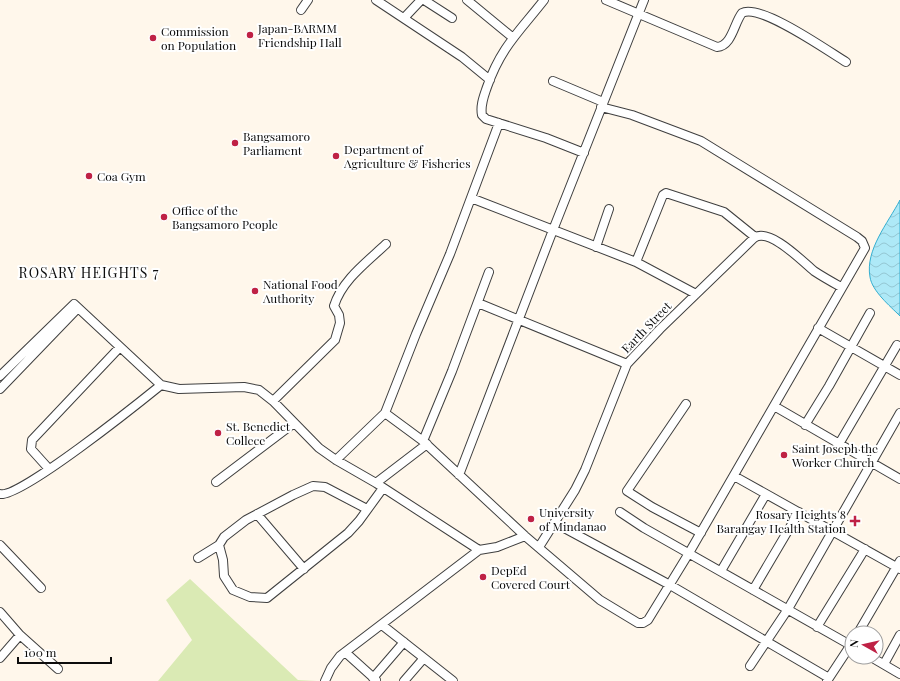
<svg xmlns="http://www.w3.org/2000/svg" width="900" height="681" viewBox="0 0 900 681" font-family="'Playfair Display',serif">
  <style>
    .green { fill: #daeab4 }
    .water { fill: url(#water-waves); stroke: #34aed0 }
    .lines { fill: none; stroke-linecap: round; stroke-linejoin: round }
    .minor-casing { stroke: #3f3f3f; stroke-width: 10 }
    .minor { stroke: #fff; stroke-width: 8 }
    .poi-dot { fill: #bf2145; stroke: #fff; stroke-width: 1.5 }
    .labels { text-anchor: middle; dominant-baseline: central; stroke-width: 4; stroke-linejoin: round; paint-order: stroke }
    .poi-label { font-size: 12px; fill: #0c0c0c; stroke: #fff; text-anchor: start }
    .street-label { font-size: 12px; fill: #0c0c0c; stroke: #fff }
    .quarter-label { font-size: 14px; letter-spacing: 1px; fill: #0c0c0c; stroke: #fff }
  </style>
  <defs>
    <pattern id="water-waves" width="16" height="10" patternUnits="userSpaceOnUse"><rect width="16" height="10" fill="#aee9f7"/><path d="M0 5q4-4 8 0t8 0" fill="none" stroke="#94c7d3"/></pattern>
  </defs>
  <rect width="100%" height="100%" fill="#fff7eb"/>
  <path class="green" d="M190,579L298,680L317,681H158L192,640L166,600Z"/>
  <path class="water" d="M900,200V316C890,306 872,291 870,277C865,250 888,223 900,200Z"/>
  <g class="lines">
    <defs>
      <path id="minor" d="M376,0L462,57L490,80
        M424,0L452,18
        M467,0L512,37
        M544,0C519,32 501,47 487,87C484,96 480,105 482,115L486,119L546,138L584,153
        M606,0L717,47C732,46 734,23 742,13C760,3 828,51 846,62
        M301,10L308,0
        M404,18L421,0
        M553,81L603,102
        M471,198L636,262L696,294
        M596,247L609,209
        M636,262L663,195L666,193L724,212L755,237
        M478,303L627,364
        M818,328L900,375
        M0,376L74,304L161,385L179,389L244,387L259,390L273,401L319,448L336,460L376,483L479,550L497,547L525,536
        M0,389L78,308
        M273,401L335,340L340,323L339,315L334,306C342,280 367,262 386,244
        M686,404L627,491L652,507L701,533
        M774,406L900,479
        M385,413L423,441L525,536L600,600L638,623H643L648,620L689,553L865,248L862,241L857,237L701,141L632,115L601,107
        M805,425L829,386L870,313
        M423,441L452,371L489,272
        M839,444L897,345
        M336,460L385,413L416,334L450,254L499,123
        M49,469L31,449L32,440L120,347
        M459,475L553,230L644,0
        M734,476L900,569
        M216,482L294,423
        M376,483L427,444
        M0,494C19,499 140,402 161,385
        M620,512L644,528L852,646
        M257,514L304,569
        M555,523L670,585L829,678
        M0,545L41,588
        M219,545L223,560L224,576L233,590L250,597L267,598L348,533L359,521L383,488
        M539,547L575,490L585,470L627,364L660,329L754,238C769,227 802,261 814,271C823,277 832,282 841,287
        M198,558L219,545L224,537L246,520L293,495L313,486L325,487L367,509
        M721,571L766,494
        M753,590L799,512
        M0,612L20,635L0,658
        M382,625L453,681
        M817,627L865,549
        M858,633L900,561
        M20,635L58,669
        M345,652L376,680
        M871,657L900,674
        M884,664L900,635
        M750,666L788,609L900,413
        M373,678L404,642
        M325,681L331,668L340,656L479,550
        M404,681L424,658
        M827,681L852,643"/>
    </defs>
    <use href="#minor" class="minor-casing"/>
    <use href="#minor" class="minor"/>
  </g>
  <g class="poi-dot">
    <circle cx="250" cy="35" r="4"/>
    <circle cx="153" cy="38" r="4"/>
    <circle cx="235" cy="143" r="4"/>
    <circle cx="336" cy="156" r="4"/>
    <circle cx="89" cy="176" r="4"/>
    <circle cx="164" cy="217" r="4"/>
    <circle cx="255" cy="291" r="4"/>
    <circle cx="218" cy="433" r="4"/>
    <circle cx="784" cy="455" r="4"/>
    <circle cx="531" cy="519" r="4"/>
    <path d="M853 515h4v4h4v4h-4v4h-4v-4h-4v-4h4z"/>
    <circle cx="483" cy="577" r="4"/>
  </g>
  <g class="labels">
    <g class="poi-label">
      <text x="258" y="28">Japan-BARMM<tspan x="258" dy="14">Friendship Hall</tspan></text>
      <text x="161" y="31">Commission<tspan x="161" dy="14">on Population</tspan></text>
      <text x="243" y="136">Bangsamoro<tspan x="243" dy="14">Parliament</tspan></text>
      <text x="344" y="149">Department of<tspan x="344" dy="14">Agriculture &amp; Fisheries</tspan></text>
      <text x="97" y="176">Coa Gym</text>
      <text x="172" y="210">Office of the<tspan x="172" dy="14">Bangsamoro People</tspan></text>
      <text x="263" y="284">National Food<tspan x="263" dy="14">Authority</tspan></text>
      <text x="226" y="426">St. Benedict<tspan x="226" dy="14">Collece</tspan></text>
      <text x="792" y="448">Saint Joseph the<tspan x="792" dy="14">Worker Church</tspan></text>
      <text x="539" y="512">University<tspan x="539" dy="14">of Mindanao</tspan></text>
      <text x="846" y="514" text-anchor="end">Rosary Heights 8<tspan x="846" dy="14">Barangay Health Station</tspan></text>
      <text x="491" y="570">DepEd<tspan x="491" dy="14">Covered Court</tspan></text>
    </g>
    <g class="street-label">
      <text transform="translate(646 327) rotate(-46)">Earth Street</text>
    </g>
    <g class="quarter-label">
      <text x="89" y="272">ROSARY HEIGHTS 7</text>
    </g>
  </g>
  <g transform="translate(864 645) rotate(278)"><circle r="19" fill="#ffffff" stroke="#9e9e9e"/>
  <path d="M0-3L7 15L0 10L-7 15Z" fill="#bf2145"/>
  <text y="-6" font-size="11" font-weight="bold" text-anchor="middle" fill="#0c0c0c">N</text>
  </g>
  <path d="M18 657v6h93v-6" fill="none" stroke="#0c0c0c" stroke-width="2"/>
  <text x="24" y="657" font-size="12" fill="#0c0c0c" stroke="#ffffff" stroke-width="3" paint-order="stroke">100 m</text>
</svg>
